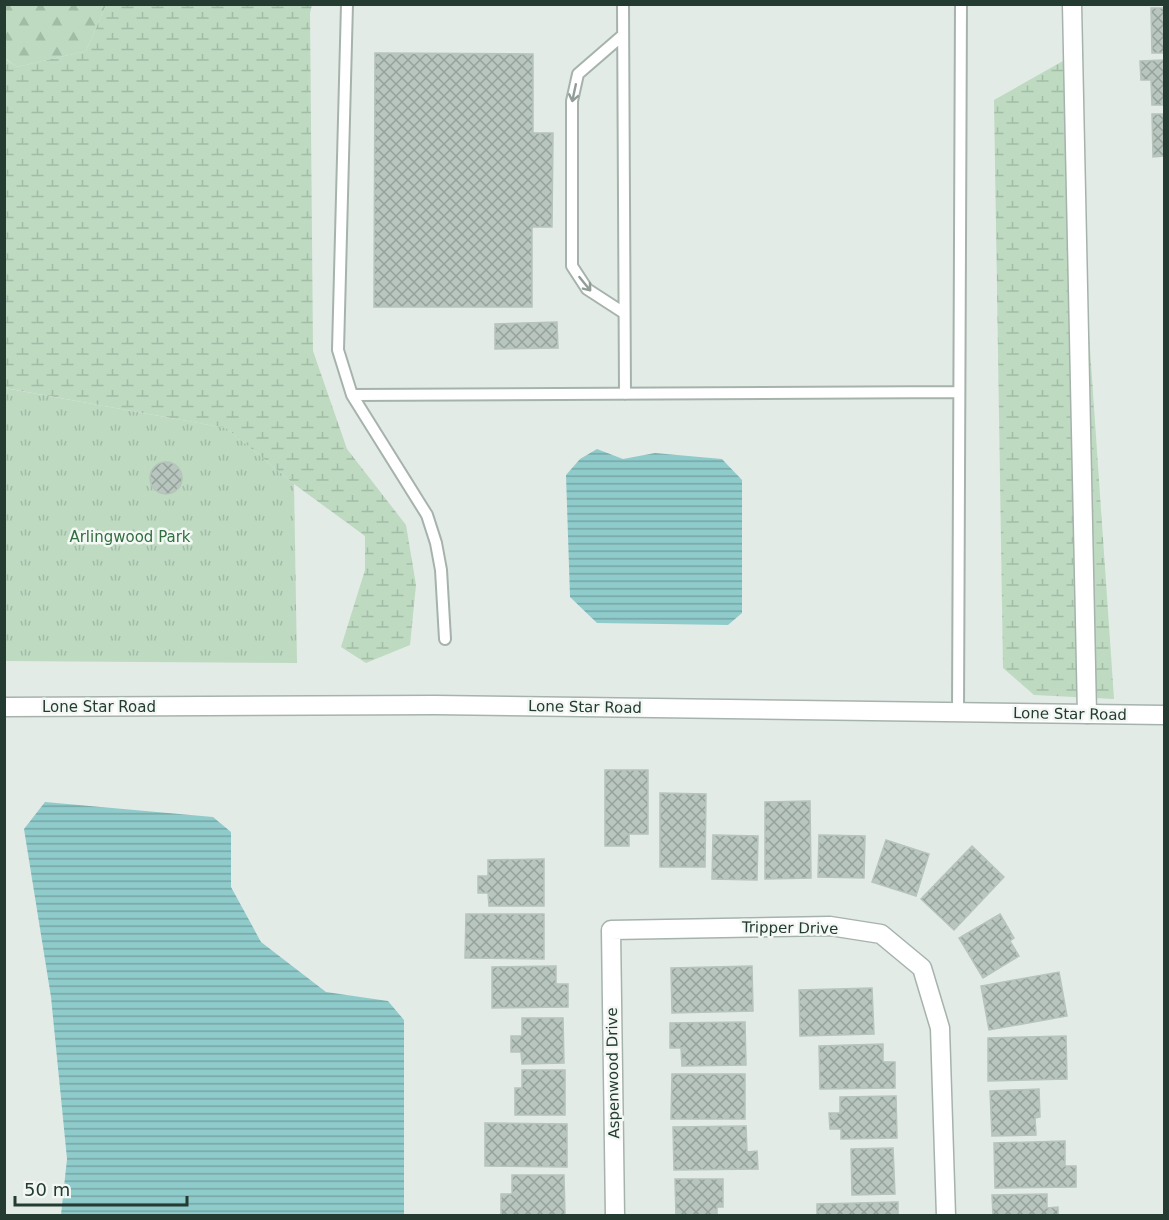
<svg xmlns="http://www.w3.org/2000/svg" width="1169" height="1220" viewBox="0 0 1169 1220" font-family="'DejaVu Sans',sans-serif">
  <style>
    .forest { fill: url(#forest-firs) }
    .wetland { fill: url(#wetland-marsh) }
    .park { fill: url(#park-tufts) }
    .water { fill: url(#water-rules) }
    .building { fill: url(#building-cross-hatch); stroke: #b6c4bc; stroke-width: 1.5 }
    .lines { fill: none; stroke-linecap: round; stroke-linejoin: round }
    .service-casing { stroke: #a6b3ac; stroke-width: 14 }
    .minor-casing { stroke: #a6b3ac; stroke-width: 21 }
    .tertiary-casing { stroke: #a6b3ac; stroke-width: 21 }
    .service { stroke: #fff; stroke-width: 10 }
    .minor { stroke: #fff; stroke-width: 18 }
    .tertiary { stroke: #fff; stroke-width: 18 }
    .oneway { stroke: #929d98 }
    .labels { text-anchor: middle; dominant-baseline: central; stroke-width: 5; stroke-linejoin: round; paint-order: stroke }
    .park-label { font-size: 15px; fill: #326e40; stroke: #f3f8f5 }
    .street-label { font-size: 15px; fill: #243b31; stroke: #f3f8f5 }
  </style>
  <defs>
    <pattern id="forest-firs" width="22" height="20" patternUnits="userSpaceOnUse" patternTransform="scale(1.5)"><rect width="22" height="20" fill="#bedac1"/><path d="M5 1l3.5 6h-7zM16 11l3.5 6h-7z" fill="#a3bca6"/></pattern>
    <pattern id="wetland-marsh" width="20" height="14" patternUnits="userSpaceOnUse" patternTransform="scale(1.5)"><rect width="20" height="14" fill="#bedac1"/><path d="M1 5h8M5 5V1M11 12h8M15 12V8" fill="none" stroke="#a3bca6"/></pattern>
    <pattern id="park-tufts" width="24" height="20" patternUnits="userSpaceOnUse" patternTransform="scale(1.5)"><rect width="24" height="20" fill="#bedac1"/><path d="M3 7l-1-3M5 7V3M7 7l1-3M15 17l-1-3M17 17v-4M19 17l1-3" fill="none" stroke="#a3bca6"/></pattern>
    <pattern id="water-rules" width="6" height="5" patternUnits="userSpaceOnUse" patternTransform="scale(1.5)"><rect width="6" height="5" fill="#90cbcb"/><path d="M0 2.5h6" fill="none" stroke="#75a6a5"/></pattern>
    <pattern id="building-cross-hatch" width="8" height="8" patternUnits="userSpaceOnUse" patternTransform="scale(1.5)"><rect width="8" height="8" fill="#b8c6bf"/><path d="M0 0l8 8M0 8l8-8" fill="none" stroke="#95a29c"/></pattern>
  </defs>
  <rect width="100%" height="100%" fill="#e3ebe6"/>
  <path class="forest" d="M4,5H106L86,51L17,67L5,58Z"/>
  <path class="wetland" d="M106,5H312L310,13L313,351L347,449L406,525L416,585L410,645L366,663L341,647L365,570V536L294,484L226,428L5,388L4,58L17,67L86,51Z
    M1070,57L1114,699L1034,695L1003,668L994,100Z"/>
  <path class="park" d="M4,388L226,428L294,484L297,663L5,661Z"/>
  <path class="water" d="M597,449L623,459L655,453L722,459L742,480V613L728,625L597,623L570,597L566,475L580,459Z
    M45,802L213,817L231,832V887L261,942L326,992L388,1001L404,1020V1215H61L67,1159L51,997L24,829Z"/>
  <path class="building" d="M1151,8H1164V53H1152Z
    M375,53L533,54V133H553L552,227H532V307H374Z
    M1164,60V105H1152L1151,80H1141L1140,61Z
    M1152,114H1164V156L1153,157Z
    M557,322L558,348L495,349V324Z
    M150 478a16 16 0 1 1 32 0a16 16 0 1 1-32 0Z
    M605,770H648V834H629V846H605Z
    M660,793L706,794L705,867H660Z
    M810,801L811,878L765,879V802Z
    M713,835L758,836L757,880L712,879Z
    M819,835L865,836L864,878L818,877Z
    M886,840L929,854L916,896L872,882Z
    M972,846L1004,877L954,930L921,899Z
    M544,859V906H489L488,893H478V876H488V860Z
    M466,914H544V959L465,958Z
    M1000,914L1014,938L1010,941L1019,956L983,978L959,938Z
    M556,966V984H568V1007L492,1008V967Z
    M752,966L753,1011L672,1013L671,968Z
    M1059,972L1067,1016L989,1030L981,986Z
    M872,988L874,1034L800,1036L799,990Z
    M522,1018H563L564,1063L522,1064L521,1052H511V1036H522Z
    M745,1022L746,1065L682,1066L681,1048H670V1023Z
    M1066,1036L1067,1079L988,1081V1038Z
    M883,1044V1062H895V1088L820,1089L819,1046Z
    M522,1070H565V1115H515V1088H522Z
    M672,1074H745V1119H671Z
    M1039,1089L1040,1117L1035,1118L1036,1135L992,1136L990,1091Z
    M896,1096L897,1138L841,1139V1129H830L829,1113H840V1097Z
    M485,1123L567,1124V1167L485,1166Z
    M746,1126L747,1152L757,1151L758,1169L674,1170L673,1127Z
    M1065,1141V1166H1076V1187L995,1188L994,1143Z
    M893,1148L895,1194L852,1195L851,1149Z
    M512,1175H564L565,1216H501V1194H512Z
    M675,1179H723V1207H717V1216H676Z
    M1047,1194V1208L1058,1207V1216H993L992,1195Z
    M898,1202V1216H817V1204Z"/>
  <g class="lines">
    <defs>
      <path id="service" d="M347,4L338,350L352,395L427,515L436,543L441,570L445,639
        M623,4L625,394
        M623,35L578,74L572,101V266L587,289L624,313
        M352,395L959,392
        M958,713L961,4"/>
      <path id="minor" d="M1072,4L1087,714
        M615,1216L611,930L830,926L881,934L922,968L940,1028L946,1216"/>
      <path id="tertiary" d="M4,707L435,705L1164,715"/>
    </defs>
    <use href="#service" class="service-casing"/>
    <use href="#minor" class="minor-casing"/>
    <use href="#tertiary" class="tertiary-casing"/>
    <use href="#service" class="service"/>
    <use href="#minor" class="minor"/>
    <use href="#tertiary" class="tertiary"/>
  </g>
  <defs><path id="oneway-shaft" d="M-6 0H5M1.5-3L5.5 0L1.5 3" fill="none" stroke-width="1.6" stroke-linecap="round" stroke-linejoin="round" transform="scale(1.5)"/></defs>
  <g class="oneway">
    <use href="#oneway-shaft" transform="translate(574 93) rotate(102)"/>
    <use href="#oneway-shaft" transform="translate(585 284) rotate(51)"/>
  </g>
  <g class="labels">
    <g class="park-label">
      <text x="130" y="537">Arlingwood Park</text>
    </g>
    <g class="street-label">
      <text x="99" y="707">Lone Star Road</text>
      <text transform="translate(585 707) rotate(1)">Lone Star Road</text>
      <text transform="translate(1070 714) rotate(1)">Lone Star Road</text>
      <text transform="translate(790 928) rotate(1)">Tripper Drive</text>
      <text transform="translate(613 1073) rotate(-91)">Aspenwood Drive</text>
    </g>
  </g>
  <rect width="1169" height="1220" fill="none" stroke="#243b31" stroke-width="12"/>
  <path d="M15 1196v9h172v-9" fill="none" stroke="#243b31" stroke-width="3"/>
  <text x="24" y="1196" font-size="18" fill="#243b31" stroke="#f3f8f5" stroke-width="4.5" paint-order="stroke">50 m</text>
</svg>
